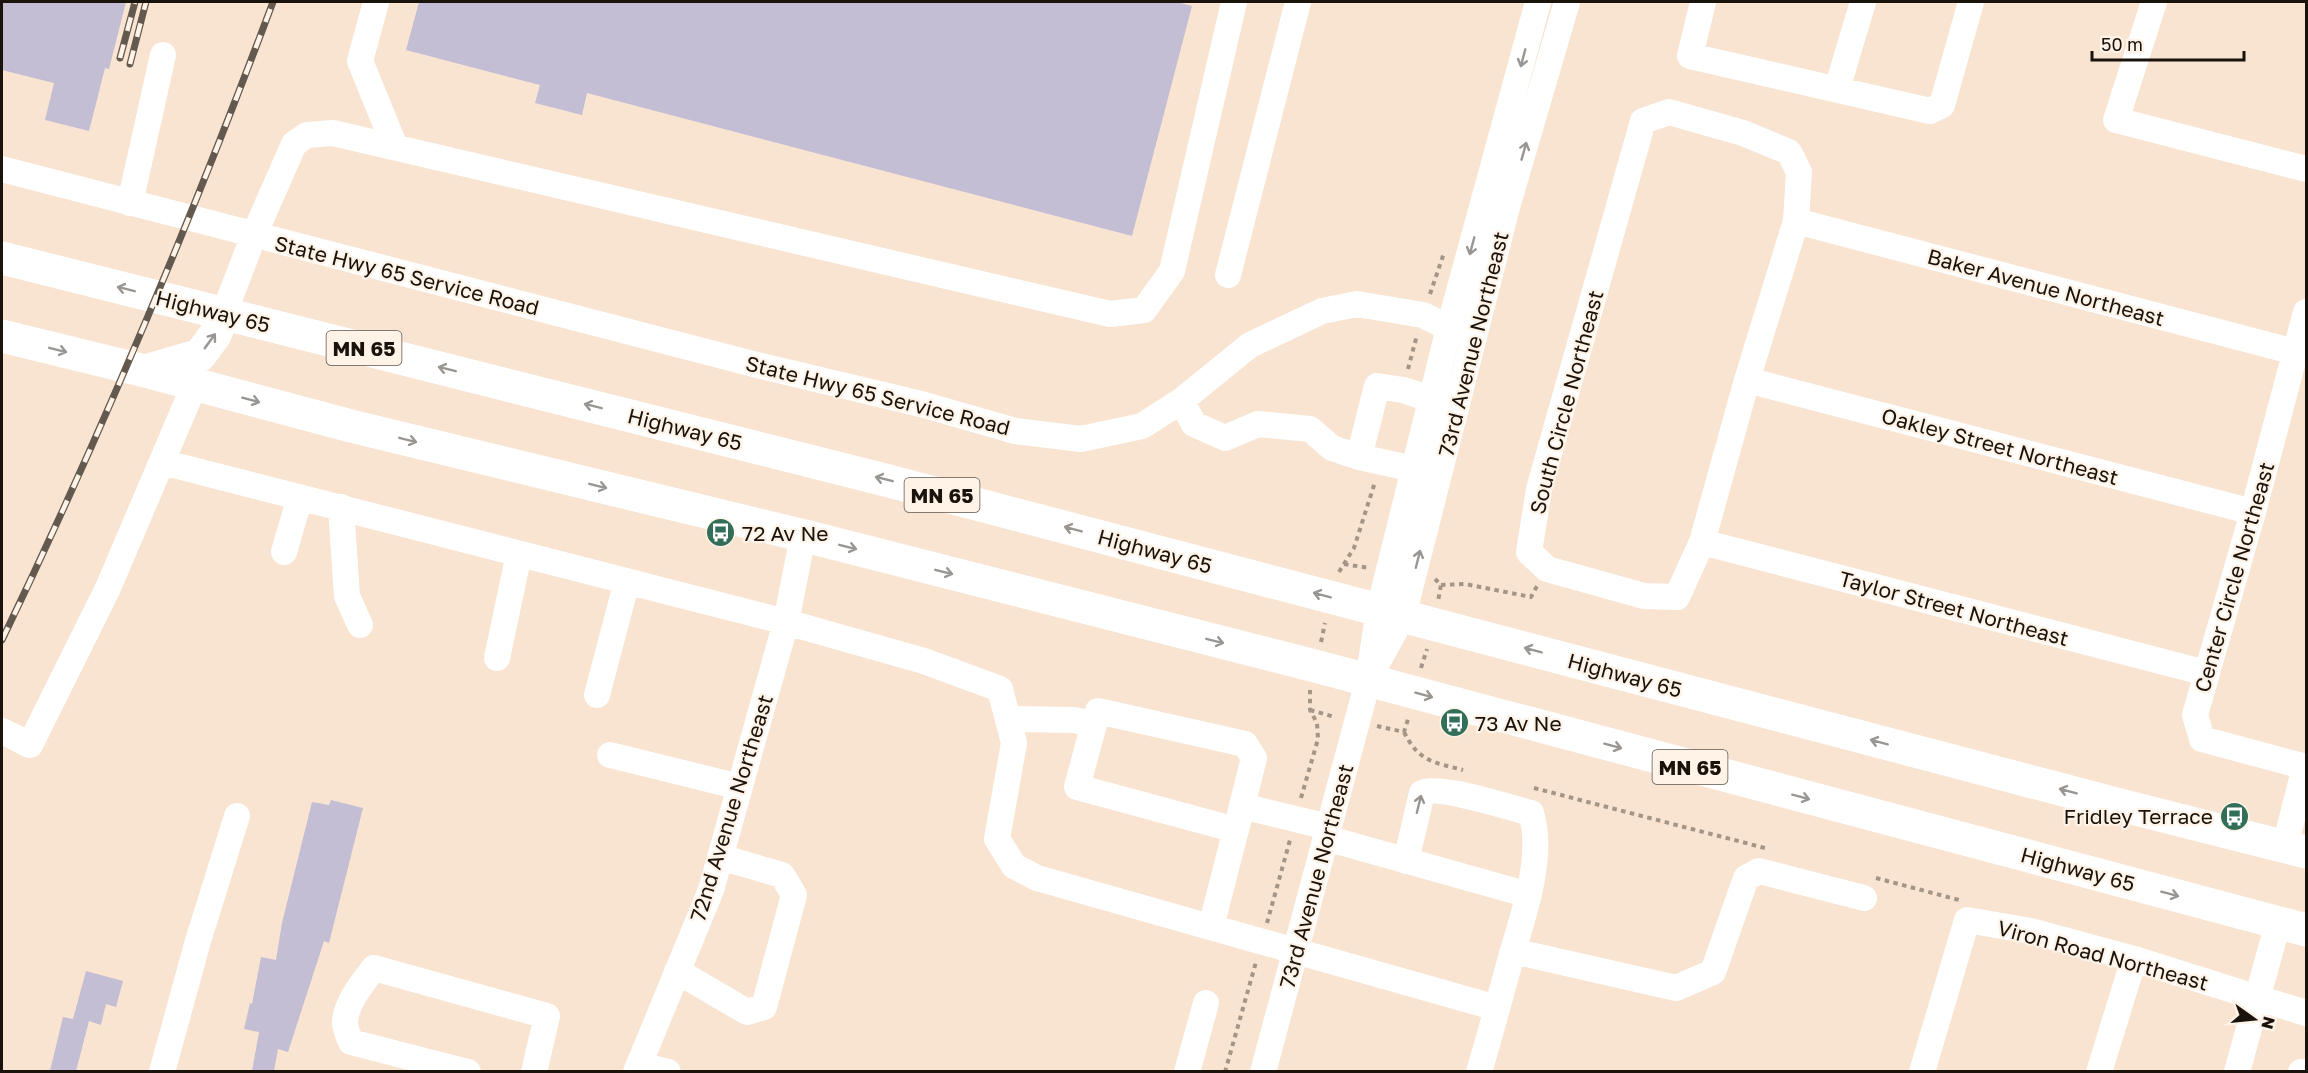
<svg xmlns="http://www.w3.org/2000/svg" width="2308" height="1073" viewBox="0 0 2308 1073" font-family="'Golos Text',sans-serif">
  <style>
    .building { fill: #c4bed5 }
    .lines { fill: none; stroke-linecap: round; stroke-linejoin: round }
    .path { stroke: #a49587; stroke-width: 4; stroke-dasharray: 4.5 4.5; stroke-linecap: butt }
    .minor { stroke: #fff; stroke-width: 26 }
    .highway { stroke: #fff; stroke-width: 33 }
    .rail-casing { stroke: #64594e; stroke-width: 7 }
    .rail { stroke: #fff3e7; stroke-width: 4.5; stroke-dasharray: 14; stroke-linecap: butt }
    .oneway { stroke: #989592 }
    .labels { text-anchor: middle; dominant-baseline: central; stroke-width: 4.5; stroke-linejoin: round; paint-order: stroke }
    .shield { fill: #fff3e7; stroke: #5e564e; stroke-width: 1.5 }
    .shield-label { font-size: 20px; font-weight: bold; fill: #19130c }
    .street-label { font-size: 21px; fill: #19130c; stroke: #fff3e7 }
    .poi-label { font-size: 21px; fill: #19130c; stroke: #fff3e7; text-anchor: start }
  </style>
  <rect width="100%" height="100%" fill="#f8e4d1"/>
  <path class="building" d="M2,2H126L109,69L105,68L89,131L45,120L54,83L2,70Z
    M419,2H1177L1192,6L1132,236L587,93L582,115L535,103L540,85L406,50Z
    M331,800L363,808L329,943L324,941L288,1052L278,1049L274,1071H252L259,1032L244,1029L250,1003L252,1004L261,957L276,960L282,923L312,802L329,805Z
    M86,971L123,981L116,1007L106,1004L101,1025L89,1021L76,1071H50L63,1017L73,1019Z"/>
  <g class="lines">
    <path class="path" d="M1430,294L1444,253
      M1408,369L1417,335
      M1344,564L1369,568
      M1339,572L1354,548L1375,482
      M1435,579L1441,585L1438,601
      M1441,585L1465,584L1531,597L1537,586
      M1321,642L1325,623
      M1421,668L1427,649
      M1310,710L1335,717
      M1377,726L1404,732L1409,716
      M1404,732C1419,762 1433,762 1463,770
      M1534,788L1765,848
      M1301,798L1318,739L1317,723L1310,710V690
      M1876,878L1959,900
      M1267,923L1290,840
      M1225,1072L1256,962"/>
    <path class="minor" d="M376,2L360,61L395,147
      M1703,2L1690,56L1930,111L1942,105L1971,2
      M2154,2L2116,120L2306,169
      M1837,89L1863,2
      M1669,112L1743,133L1789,152L1799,172L1796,221L1747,380L1702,542L1677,597L1644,596L1547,569L1529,552L1539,489L1643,121Z
      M2,169L757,365L921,404L1015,431L1081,439L1142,426L1181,401L1250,345L1322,311L1357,304L1423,315L1449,328L1475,333
      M130,203L163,55
      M1796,221L2295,352
      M1228,275L1298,2
      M2306,312L2253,512L2195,715L2202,739L2306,767
      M224,313L254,235L294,144L307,135L333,133L1110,314L1144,310L1172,271L1234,2
      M1747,380L2253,512
      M1181,401L1194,424L1225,438L1258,424L1310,429L1332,448L1359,457
      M162,462L786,622L924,661L1000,689L1014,743L997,839L1014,866L1037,878L1497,1008
      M1414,469L1359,457L1377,386L1403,390L1431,399
      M341,507L347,596L360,625
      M1702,542L2206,673
      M284,552L300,497
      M497,658L519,554
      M1376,665L1403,616L1507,207L1567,2
      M597,695L627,581
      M1008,719L1074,720L1094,724L1098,711L1245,744L1254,758L1242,806
      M1094,724L1077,787L1236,830
      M2,731L30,745L108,588L194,386
      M610,755L740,787
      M1326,838L1529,895
      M2285,846L2305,767
      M1406,861L1422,793C1438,784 1510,808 1531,813C1545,858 1522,918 1510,961C1500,998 1490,1035 1479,1072
      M1211,927L1242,806L1328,827
      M1513,951L1676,988L1713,972L1746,878L1759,871L1864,898
      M677,971L747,1012L764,1007L794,895L782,875L720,857
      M639,1065L668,1072
      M162,1072L198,941L237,816
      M468,1072L351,1042C349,1037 345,1029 345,1023C345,1004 363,982 374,968L547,1016L534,1072
      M636,1072L711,890L786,622L803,536
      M1187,1072L1206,1003
      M1263,1072L1368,681L1379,610L1449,328L1538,2
      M1922,1072L1967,920L2031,931L2134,959L2306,1013
      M2099,1072L2134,959
      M2237,1072L2278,923
      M2301,1072H2302"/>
    <path class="highway" d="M2,258L885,480L2124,806L2306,852
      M2,336L145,371L351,426L813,538L1315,666L2306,930
      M145,371L200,355L215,335L224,313"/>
    <defs>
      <path id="rail" d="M120,58L135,2
        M130,64L146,2
        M2,640C102,432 192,218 273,2"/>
    </defs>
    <use href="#rail" class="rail-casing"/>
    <use href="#rail" class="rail"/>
  </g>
  <defs><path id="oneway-shaft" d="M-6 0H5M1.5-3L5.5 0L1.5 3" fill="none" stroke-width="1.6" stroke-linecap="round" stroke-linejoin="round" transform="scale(1.5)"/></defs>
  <g class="oneway">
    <use href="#oneway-shaft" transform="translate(1523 58) rotate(105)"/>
    <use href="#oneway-shaft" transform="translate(1524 151) rotate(-74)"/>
    <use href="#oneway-shaft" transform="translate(1472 246) rotate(105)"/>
    <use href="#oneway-shaft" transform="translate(126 289) rotate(-166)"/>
    <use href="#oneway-shaft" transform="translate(210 341) rotate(-54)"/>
    <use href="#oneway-shaft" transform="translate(58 350) rotate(14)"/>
    <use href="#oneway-shaft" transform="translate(447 369) rotate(-166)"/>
    <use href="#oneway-shaft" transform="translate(251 400) rotate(15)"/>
    <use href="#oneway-shaft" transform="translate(593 406) rotate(-166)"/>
    <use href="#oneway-shaft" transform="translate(408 440) rotate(14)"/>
    <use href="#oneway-shaft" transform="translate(884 479) rotate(-166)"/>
    <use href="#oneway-shaft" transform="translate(598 486) rotate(14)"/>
    <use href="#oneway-shaft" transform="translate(1073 529) rotate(-165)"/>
    <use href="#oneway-shaft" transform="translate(848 547) rotate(14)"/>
    <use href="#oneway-shaft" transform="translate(1418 559) rotate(-76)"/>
    <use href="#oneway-shaft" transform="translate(944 572) rotate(14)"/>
    <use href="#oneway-shaft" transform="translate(1322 595) rotate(-165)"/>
    <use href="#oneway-shaft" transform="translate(1215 641) rotate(14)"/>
    <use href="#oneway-shaft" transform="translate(1533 650) rotate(-165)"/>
    <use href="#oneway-shaft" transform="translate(1424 695) rotate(15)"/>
    <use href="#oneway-shaft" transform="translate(1879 742) rotate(-165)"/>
    <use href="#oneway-shaft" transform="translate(1613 746) rotate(15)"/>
    <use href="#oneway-shaft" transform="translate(2068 791) rotate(-165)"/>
    <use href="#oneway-shaft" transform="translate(1801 797) rotate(15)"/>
    <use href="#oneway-shaft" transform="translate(1419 804) rotate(-76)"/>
    <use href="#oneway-shaft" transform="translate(2170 894) rotate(15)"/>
  </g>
  <defs>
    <symbol id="bus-disc" viewBox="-11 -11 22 22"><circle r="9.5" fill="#336e58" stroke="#fff3e7"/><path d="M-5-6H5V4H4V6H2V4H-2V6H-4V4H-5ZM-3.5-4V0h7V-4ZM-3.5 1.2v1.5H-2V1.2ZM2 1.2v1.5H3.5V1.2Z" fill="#fff"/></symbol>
  </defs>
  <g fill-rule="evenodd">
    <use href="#bus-disc" x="704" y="516" width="33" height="33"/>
    <use href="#bus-disc" x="1438" y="706" width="33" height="33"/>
    <use href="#bus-disc" x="2218" y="800" width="33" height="33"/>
  </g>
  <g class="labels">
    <g class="shield">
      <rect x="326.5" y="331" width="75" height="34" rx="4.5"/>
      <rect x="904.5" y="478" width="75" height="34" rx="4.5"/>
      <rect x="1652.5" y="750" width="75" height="34" rx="4.5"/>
    </g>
    <g class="shield-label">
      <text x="364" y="348">MN 65</text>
      <text x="942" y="495">MN 65</text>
      <text x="1690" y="767">MN 65</text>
    </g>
    <g class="street-label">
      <text transform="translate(407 275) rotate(14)">State Hwy 65 Service Road</text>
      <text transform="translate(2046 287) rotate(15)">Baker Avenue Northeast</text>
      <text transform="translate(213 311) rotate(14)">Highway 65</text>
      <text transform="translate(1473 344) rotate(-76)">73rd Avenue Northeast</text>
      <text transform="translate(878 395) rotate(14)">State Hwy 65 Service Road</text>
      <text transform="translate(1566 402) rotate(-75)">South Circle Northeast</text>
      <text transform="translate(685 429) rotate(14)">Highway 65</text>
      <text transform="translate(2000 446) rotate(15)">Oakley Street Northeast</text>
      <text transform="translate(1155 551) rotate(15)">Highway 65</text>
      <text transform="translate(2234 577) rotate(-74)">Center Circle Northeast</text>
      <text transform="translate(1954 608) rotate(15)">Taylor Street Northeast</text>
      <text transform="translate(1625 675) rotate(15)">Highway 65</text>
      <text transform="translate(731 808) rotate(-73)">72nd Avenue Northeast</text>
      <text transform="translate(2078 869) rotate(15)">Highway 65</text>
      <text transform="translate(1316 876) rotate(-75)">73rd Avenue Northeast</text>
      <text transform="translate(2103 955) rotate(15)">Viron Road Northeast</text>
    </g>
    <g class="poi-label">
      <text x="742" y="533">72 Av Ne</text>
      <text x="1475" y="723">73 Av Ne</text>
      <text x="2213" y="816" text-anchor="end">Fridley Terrace</text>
    </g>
  </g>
  <rect width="2308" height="1073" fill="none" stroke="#19130c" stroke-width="6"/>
  <g transform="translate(2254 1019) rotate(105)" stroke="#fff3e7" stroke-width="4.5" paint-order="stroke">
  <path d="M0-4.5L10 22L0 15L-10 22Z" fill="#19130c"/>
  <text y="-9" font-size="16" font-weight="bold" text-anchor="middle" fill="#19130c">N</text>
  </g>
  <path d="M2092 51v9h152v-9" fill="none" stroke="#19130c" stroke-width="3"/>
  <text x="2101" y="51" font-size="18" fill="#19130c" stroke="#fff3e7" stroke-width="4.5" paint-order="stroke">50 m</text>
</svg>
